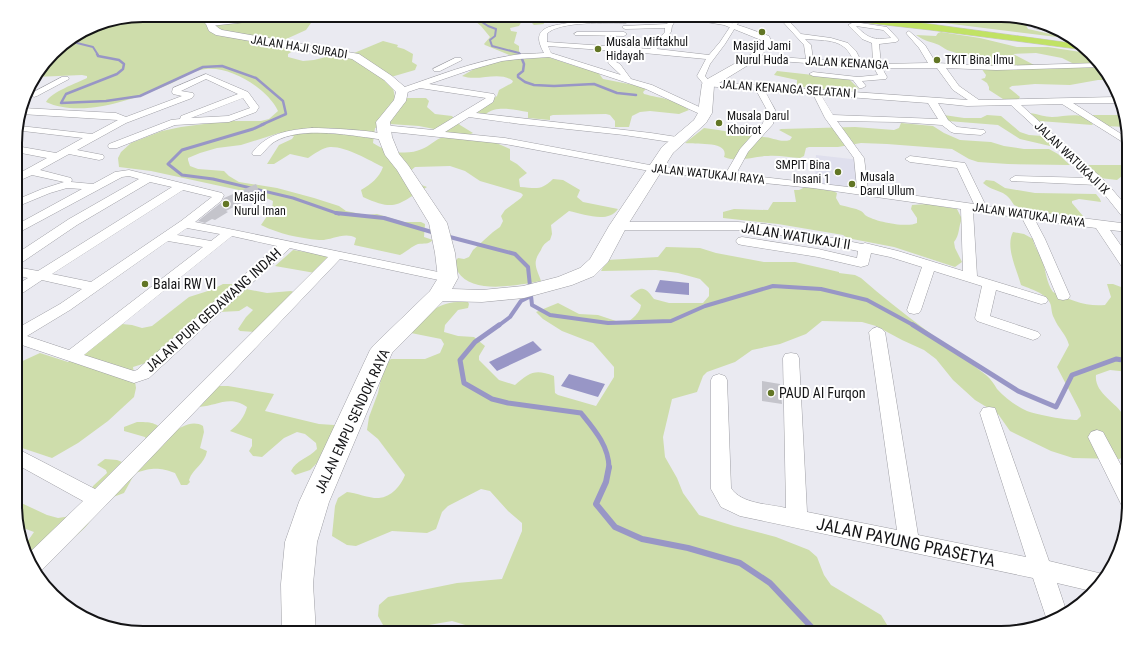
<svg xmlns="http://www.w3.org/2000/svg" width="1144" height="648" viewBox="0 0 1144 648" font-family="'Roboto Condensed',sans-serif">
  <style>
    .built { fill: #dfdfed }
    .green { fill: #ceddab; fill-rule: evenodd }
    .water { fill: #9896c6 }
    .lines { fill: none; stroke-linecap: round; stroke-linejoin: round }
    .stream-far5 { stroke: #9896c6; stroke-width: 2 }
    .stream-far4 { stroke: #9896c6; stroke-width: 2.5 }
    .stream-far3 { stroke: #9896c6; stroke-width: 3 }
    .stream-far2 { stroke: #9896c6; stroke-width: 4 }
    .stream-far1 { stroke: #9896c6; stroke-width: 5 }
    .stream { stroke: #9896c6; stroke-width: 6 }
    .building { fill: #c4c4cb }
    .street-casing { stroke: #9f9fa5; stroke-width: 1 }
    .secondary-casing { stroke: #9f9fa5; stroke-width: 1 }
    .highway-casing { stroke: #c7c7c7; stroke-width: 1 }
    .street { fill: #fff; fill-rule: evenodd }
    .secondary { fill: #fff; fill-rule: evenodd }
    .highway { fill: #c1e265; fill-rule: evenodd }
    .poi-dot { fill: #627625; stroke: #fff; stroke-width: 1.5 }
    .labels { text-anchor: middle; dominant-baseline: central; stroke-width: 4; stroke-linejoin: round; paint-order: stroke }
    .far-poi-label { font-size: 12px; fill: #141416; stroke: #fff; text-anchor: start }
    .far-street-label { font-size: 12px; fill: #141416; stroke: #fff }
    .street-label { font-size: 14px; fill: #141416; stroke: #fff }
    .poi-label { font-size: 14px; fill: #141416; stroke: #fff; text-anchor: start }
    .near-street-label { font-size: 17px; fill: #141416; stroke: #fff }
    .rim { fill: none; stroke: #141416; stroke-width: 2 }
  </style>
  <rect width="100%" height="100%" fill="#eaeaf1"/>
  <path class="built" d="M816,155L860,160L861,190L815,184Z"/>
  <path class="green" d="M143,15H213L224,21L250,18V16L247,15H348L335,19L336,22L311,23L306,30L273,45L291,49L293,51L288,54V57L303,61L314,60L338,54L354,53L383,41L398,45L397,47L404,49L413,54L412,62L417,65L415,70L391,77L395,98H426L429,101L427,107L435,114L452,116L460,125L473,133L464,137L492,141L510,149V160L517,164L527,173L519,179L520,187C536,188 541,191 553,179L563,180L580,190L577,197L583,202L618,209C608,224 584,214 569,211L551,225L552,234L550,240C545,243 543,245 541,250C532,263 536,267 541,281C519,285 472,295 458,272C455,266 453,263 458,258L464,259L469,257L473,250L493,232L500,227L503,221L501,216L505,210L521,198L523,195L521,193L480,181L465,171L450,166L415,167L402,178L427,187C398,203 398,213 363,197L361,190C371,184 379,178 383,167C369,160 345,146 330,147C322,148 314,154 308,158L290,154L274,164H267L279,145L292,139L294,136L279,133L241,145L217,148L200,153L188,158V160L190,166L198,169L224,171L229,176L239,182L277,188L314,198L339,206L346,211L366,215L377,214L404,222H421L425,224L424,237L433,240C428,245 424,243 418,244C412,246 406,252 400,255L354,245L356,238C344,231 331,241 319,240C299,238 279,234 261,225L272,209L273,201L257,194L151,171L119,167L118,158L121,152L131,143L162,131L181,127L227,121H261L269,119L278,111C268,89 231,66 206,69C193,70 183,78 172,83C138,98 83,119 46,102C51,92 77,83 87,78V76L82,75L35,77L58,47L94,25ZM390,124L419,126L434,129L444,137C435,139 430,146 422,149C407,156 386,152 373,143L375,128Z
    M468,15L550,16L543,20L544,24L534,25L531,22L522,21L519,26L510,28L511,31L517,32L514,43L519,46V51L524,59L548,57L578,67L597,71L603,79L639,86L646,89L643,92L644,94C662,99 674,98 689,110L679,114L650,111L640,112L632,116L629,127H615V121L610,115L606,114L553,115L550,116V120L528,118V112C514,110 497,105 486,114L474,112L497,96L499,90L512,83L513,81C499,70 479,82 462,76L474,69L512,56L485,45L484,44L490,37L481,26Z
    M880,15H1001L1024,21L1028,29L1073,39Z
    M941,32L980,38L1017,47H1048L1087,53L1108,72L1110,80H1098L1070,85L1035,84L1012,86L1009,88L1020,97L1018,100L1003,99L989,90V87L987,83L981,79L985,78L986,75C975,58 968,57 950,51C946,50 943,47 939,45C930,41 926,42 916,35L936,36L938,33ZM1036,53L1062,58L1078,66L1038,67L1013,54Z
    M777,71L849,79L859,89L852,91L800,87L797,85V80L774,75Z
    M1030,113C1038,114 1045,117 1052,117C1066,117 1085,110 1093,125L1039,121Z
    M944,115L964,118H981L987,115L1001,116L1020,132L1029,135L1043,136L1048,138L1053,143L1050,146L1020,139L998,125L948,121Z
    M1091,115H1122L1126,127L1105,126Z
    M901,123L933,126L944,133L960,140L991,142L1004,146L1024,149H1049L1058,154L1070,165L1008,164L978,162L969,159L952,149L887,144L861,143L838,147H809L806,148L804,156L800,158C790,158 779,155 768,156C753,156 739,163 724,157C730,140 695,145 685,143L704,128C723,130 743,135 763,137C772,137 780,143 790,140L792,137L779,130L781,129L855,127L894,130L899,128Z
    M1086,165H1121L1129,168V176H1122L1117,180L1100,178Z
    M986,180L994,181L1005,188L1035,193L1096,194L1100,199L1101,202L1079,199L1072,201V203L1083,216L1081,217L1027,211L1014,205C1004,187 995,194 983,183Z
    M805,187L833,191L837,193L836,198L840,205C847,207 855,208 861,211C863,212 864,214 865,215C875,222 907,228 917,223V218L911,209L912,205L927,204L957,209L962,219C958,227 960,235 954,242L955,248L962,262L955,267L894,247L847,238L843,235L778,224L723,218V212L734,209L768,210L773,202H796L794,190H799Z
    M1013,232L1024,234L1033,239C1034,247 1039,252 1042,259C1046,271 1046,282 1053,292C1070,300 1086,307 1105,305L1111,297L1107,284H1113L1129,290V372L1110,370L1096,375C1094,393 1116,402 1124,416C1129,425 1129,436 1129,447L1120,459L1073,458L1051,451L1010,431L998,414L975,400L953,380L936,359L924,350L902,340L876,326L862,322L822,321L806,334L780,344L752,350L735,362L707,372L703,376L697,392L672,399L663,437L665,457L677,478L683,493L699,515L734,526L776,537L809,550L817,557L824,575L831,585L881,615L892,633H492L452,621L429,625L419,633H390L383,625L378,616L379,605L388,597L457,583L502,579L522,531V523L508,511L490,491L481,489L448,506L442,512L436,529L427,533L392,531L356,546L347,545L332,536L335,506L338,498L347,492C356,493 372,499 379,498C391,497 401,486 405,475L378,439L367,430L369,417L378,393L384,365L391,359H425L440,353L444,344L441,339L406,332C428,314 438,300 468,302L469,304L468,308L458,310L445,325L444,332L458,336L474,337L485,346L479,356V360L499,380L515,385C530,372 535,369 554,376L555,393L558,395L596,406L614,377V367L593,343L562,331L543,319L536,312L558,303L579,314L598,315L625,324C632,319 640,313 641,305L630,296C642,285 645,287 654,299L669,303H703L709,296V288L700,279L678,273L656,270L601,271L607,260L658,257L666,247L700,248L716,253L764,262H795L839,272V273L855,275L861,278C901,313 944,343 986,375C991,379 994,384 997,389C1005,398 1016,406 1027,411C1037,415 1066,420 1077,420L1081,416L1080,411L1057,367L1069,345C1066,334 1058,328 1054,318C1051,313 1052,307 1050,303C1046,293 1030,289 1021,285C1017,270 1005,247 1013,232Z
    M293,250L332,256L315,273L275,266Z
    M223,284H236L149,362L133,367L136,388L134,397L108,421L78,443L52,458L16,446V364L40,353L68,362L81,356L122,324L132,325L142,328L152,326L189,297L211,290Z
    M241,288L267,293L291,291L296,293L255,332L240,331L238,329L246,317L253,310L247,306L239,311L219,312Z
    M218,386H228L274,394L265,411L319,424L334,425L341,429L321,455L317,463L310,470L295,475L291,471C296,460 309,458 317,449L316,443L305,434L297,432L284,438L262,457L253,456L249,451L252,446V439L230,431C238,425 245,416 247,407C227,393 212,410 195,406Z
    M137,422C155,422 155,423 168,434C180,429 191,419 203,426L204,432L200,448L207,451C205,464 193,468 189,480L190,482L187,485H181L175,473C158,467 152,468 135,473L124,493L105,500L91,491L93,486L107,473L106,470L97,465L105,459L117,460L127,464L147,441L145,437L124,431V427Z
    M17,501L47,515L58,518L71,516L91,520C84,531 74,536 65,545C55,555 47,566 36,575L25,545L34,532L18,526L16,522Z"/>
  <path class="water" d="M660,280L689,283V295L655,292Z
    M533,341L542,350L497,371L489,362Z
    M569,374L605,384L598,397L561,386Z"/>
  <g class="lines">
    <path class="stream-far5" d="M471,15L488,26L496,29L495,36L490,40L492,46L519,53L520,55
      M65,43L73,42L93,47L98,55"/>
    <path class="stream-far4" d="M97,54L98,56L119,60L124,64L123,69L117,74L66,94L61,103L106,101L140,96L203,67L222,66L256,78L283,101L286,114L261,125
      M520,54L524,64L523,71L518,75V77L525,82L534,85L554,86L594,84L617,93L636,95"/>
    <path class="stream-far3" d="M264,124L253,129L182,150L168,164L182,175L213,179L293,198L339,214"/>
    <path class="stream-far2" d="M336,213L384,218L435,233
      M446,236L515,254L528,267L532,305L550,315L608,323L671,321L705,306L773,286L821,289L867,300L915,326
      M498,326L510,317L521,301L531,296"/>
    <path class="stream-far1" d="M499,325L475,342L460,360L464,383L492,399L508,403L581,413C594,429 609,446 609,468
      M913,325L1018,391L1056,407L1072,375L1116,359L1129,361"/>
    <path class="stream" d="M609,467L606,482L596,504L615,527L642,539L688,548L740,563L770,583L817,633"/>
  </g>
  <path class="building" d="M256,184L260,193L226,211L228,212L215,220L212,219L205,223L198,221L222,202L224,198Z
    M762,381L780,384L782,404L762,401Z"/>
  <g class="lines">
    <defs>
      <path id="street" d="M275,15H295L292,17L210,26L207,24L210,22Z
        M580,15H586L584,19H626L629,21L626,23C610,23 557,21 547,34V42L650,49L665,32V28L625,29L622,27L623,26L667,24L673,15H679L672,26L671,32L657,49L709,55L720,42L734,21L747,16L787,19L801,34L831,38L848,43L856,51L862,63H873L872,43L862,39L848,25L854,22L887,27L899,40L896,42L879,44L881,64L928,63L919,48L906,33L909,31L925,45L936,63L996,66L1098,63L1102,67L996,70L946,68L959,86L979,100L1116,97L1117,103H1073L1129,139V146L1062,104L1021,105L1104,180L1129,209V221L1125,220L1097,185L1011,181L1010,179L1015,176L1090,178L1011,105L967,106L938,103L948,120L957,127L984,130L986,132L981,135L954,133L951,132L942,125L897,122L837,121L864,158L868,189L974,204L957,168L910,162L905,159L910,156L965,163L986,206L1129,224V232L1110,230L1129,257V271L1124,270L1096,228L1035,220L1045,239L1070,296L1068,299L1063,300L1058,299L1033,239L1022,218L973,211L977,276L1046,297L1048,300L1046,303L1041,304L996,290L990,316L1038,332L1041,335L1038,338L1033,340L977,321L975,318L982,286L934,271L921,310L919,313L914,314L909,313L907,310L922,267L890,257L871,253L868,265L861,267L818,257L742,245L738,244L736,241L738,238L742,237L818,249L857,258L858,251L765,232L738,230H618L614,229L612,226L614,223L618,222H738L765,224L862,244L865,243L898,251L963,271L961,209L813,188L655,172L505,144L383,131L378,128L383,125L433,130L486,98L420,88L402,94L398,91L399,89C437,76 474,61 514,55C524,53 534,54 544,53C528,25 554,26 574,22L577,20ZM748,20L783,22L804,45L806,59L754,55L750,57L751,59L874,68L878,75L858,77L813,72L809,74L813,76L853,80L859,88H862L866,86L862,81L886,79L887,77L882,68H937L953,90L968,100L710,82L705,76L710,64L725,44L738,23ZM856,26L883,30L891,38C873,40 869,39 856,26ZM805,39C828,41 845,38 854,62L813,59L811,45ZM548,46L616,51L608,63L621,75L554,54L551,53ZM623,51L706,59L697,76L705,86L756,90L767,110L763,123L740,149L726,173L655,166L505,138L445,132L469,117L520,124L624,135L677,143L682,140L677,137L651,133L476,113L493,102L495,96L494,94L429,84L470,70L502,61L519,59L549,57L646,89L702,115H708L710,113L708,111L652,85L631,79L620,64L616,62ZM765,91L813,94L825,118L854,158L857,188L736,174L748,152L773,124L775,110ZM821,95L928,103L938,119L833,115Z
        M1039,25L1047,27C1044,30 1036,30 1033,27Z
        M577,32H624L627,34L624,36L575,35L574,34Z
        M455,58H461L462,60L440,71H434L433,69Z
        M206,74L248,92L259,107L256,112L229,122L175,125L117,148H109L108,146L109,144L171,120L180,119L181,116L238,94L206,79L181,91L193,93L194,95L192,98L126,123L77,150L103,155L104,157L103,159L99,160L69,154L40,170L71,178L72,180L71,182L93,184L115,172L129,170L222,193L224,195L221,201L195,222L448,274L453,275L455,278L453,281L448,282L340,259L105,506L40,572L36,574L28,554L83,501L16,464V448L95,489L328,257L290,248L149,378L134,383L16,343V329L60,304L82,289L42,280L21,294L16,295V285L28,278L16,275V267L38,271L172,187L150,182L77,225L21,263L16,264V254L69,219L139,179L129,176L122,177L16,234V225L82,189L67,188L50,193L16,207V200L42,189L64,182L32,175L16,182V175L47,158L16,152V146L56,153L83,138L23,131L18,128L20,126L92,134L118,120L21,114L22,108L116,113L126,117L182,96L173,94L172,92L173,88ZM243,98L250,108L228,116L191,118ZM183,190L212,197L181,221L91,282L52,274ZM187,228L220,234L211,241L177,235ZM232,236L277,246L137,370L134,371L84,355ZM168,241L203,247L69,350L27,336L70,310Z
        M62,77H68L69,79L37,96L34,97L30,94Z
        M312,128C324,128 384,130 390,137L385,140C354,136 302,125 274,142C269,145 265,151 261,155H253L252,153C267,133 288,130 312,128Z
        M877,327L882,329L885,332L918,535L1026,557L980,413L983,408L989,407L995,408L1049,561L1107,575L1091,591L1057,583L1067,613L1047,620L1033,578L740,516L721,507L711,489V380L713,376L719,374L725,376L727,380L731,488C741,504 769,504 786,508L783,358L785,354L791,353L797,354L799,358L807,512L897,530L869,332L872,329Z
        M1097,430L1103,432L1129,480V508L1122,506L1088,437L1091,432Z"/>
      <path id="secondary" d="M193,15C216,15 208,23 222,30L359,54L392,76L406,88L408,91L406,101L390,122L392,137L399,154L408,165L447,223L455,253L458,278L452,289L482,290L523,286L558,277L580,268L590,259L609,226L662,147L694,120L698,113L702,84L704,81L750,55L762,43L761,40L724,25L682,18L677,15C713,15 736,24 769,36L772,43L758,59L714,86L712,113L706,123L673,153L627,226L608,262L594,276L572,285L524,298L482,302L443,301L392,353L329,502L317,542L313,584L316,633H282L281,584L285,542L299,502L370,350L374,345L430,291L438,278L435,253L429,223L397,170L385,155L378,137L376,122L394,100L396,92L384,80L352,59L216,35L209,31L206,24Z"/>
      <path id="highway" d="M818,15H848L930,24L1078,44L1085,50L930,30L823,18Z"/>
    </defs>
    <use href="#street" class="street-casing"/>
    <use href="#secondary" class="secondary-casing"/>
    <use href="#highway" class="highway-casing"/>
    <use href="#street" class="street"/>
    <use href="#secondary" class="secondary"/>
    <use href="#highway" class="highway"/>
  </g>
  <g class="poi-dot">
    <circle cx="762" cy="32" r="4"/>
    <circle cx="598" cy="49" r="4"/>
    <circle cx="937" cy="60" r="4"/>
    <circle cx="719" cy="123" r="4"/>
    <circle cx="838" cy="172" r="4"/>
    <circle cx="852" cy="184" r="4"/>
    <circle cx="226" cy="204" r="4"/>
    <circle cx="145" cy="284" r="4"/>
    <circle cx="771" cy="393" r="4"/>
  </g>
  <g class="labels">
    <g class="far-poi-label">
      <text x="606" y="42">Musala Miftakhul<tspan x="606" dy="14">Hidayah</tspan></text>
      <text x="762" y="46" text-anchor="middle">Masjid Jami<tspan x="762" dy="14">Nurul Huda</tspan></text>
      <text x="945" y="60">TKIT Bina Ilmu</text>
      <text x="727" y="116">Musala Darul<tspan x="727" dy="14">Khoirot</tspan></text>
      <text x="830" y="165" text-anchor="end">SMPIT Bina<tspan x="830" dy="14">Insani 1</tspan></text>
      <text x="860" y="177">Musala<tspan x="860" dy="14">Darul Ullum</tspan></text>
      <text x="234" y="197">Masjid<tspan x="234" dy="14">Nurul Iman</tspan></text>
    </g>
    <g class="far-street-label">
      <text transform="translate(299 47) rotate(9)">JALAN HAJI SURADI</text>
      <text transform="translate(847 63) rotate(3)">JALAN KENANGA</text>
      <text transform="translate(788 89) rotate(4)">JALAN KENANGA SELATAN I</text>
      <text transform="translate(1072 158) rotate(44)">JALAN WATUKAJI IX</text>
      <text transform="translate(708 174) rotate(6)">JALAN WATUKAJI RAYA</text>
      <text transform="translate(1029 215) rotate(8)">JALAN WATUKAJI RAYA</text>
    </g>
    <g class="street-label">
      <text transform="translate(796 236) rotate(9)">JALAN WATUKAJI II</text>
      <text transform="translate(213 310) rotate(-42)">JALAN PURI GEDAWANG INDAH</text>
      <text transform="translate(352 421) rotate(-65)">JALAN EMPU SENDOK RAYA</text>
    </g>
    <g class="poi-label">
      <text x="153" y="284">Balai RW VI</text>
      <text x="779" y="393">PAUD Al Furqon</text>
    </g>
    <g class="near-street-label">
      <text transform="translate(906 542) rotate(12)">JALAN PAYUNG PRASETYA</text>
    </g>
  </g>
  <path d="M0 0H1144V648H0ZM143 22H1001A121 121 0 0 1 1122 143V505A121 121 0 0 1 1001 626H143A121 121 0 0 1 22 505V143A121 121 0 0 1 143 22Z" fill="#fff" fill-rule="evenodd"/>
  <path class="rim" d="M143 22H1001A121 121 0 0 1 1122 143V505A121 121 0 0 1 1001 626H143A121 121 0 0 1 22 505V143A121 121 0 0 1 143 22Z"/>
</svg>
